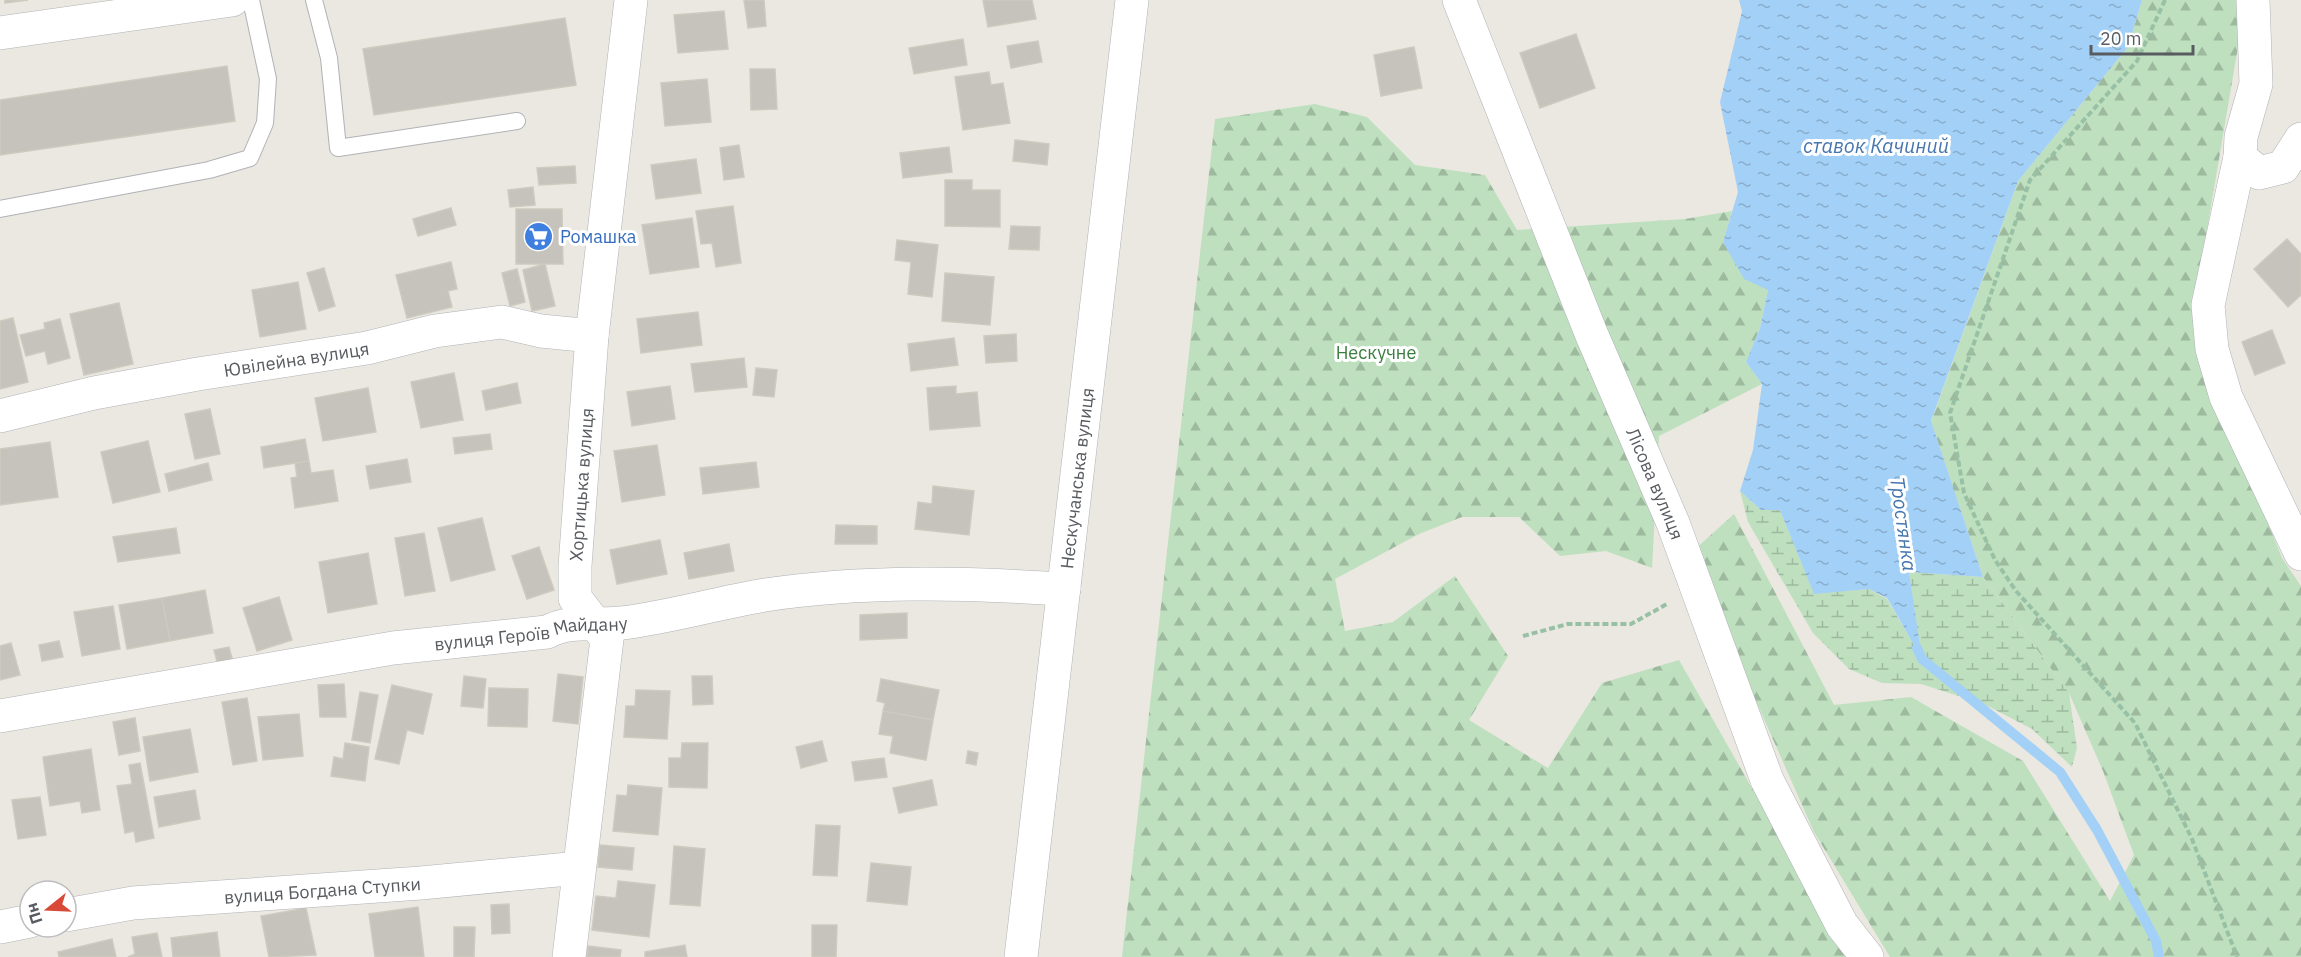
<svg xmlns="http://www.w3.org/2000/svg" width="2301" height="957" viewBox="0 0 2301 957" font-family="'IBM Plex Sans',sans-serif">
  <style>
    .forest { fill: url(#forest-firs) }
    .wetland { fill: url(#wetland-marsh) }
    .water { fill: url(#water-ripples) }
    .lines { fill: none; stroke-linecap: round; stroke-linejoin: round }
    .stream { stroke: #a3d0f7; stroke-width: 10 }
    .building { fill: #c6c2bc; stroke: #cecabf; stroke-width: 1.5 }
    .lane-casing { stroke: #b0b2b6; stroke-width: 18 }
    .street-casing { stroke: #b0b2b6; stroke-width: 34 }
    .secondary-casing { stroke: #afb2b6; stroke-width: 34 }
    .path { stroke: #98c0a5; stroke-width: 4; stroke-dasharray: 6 3; stroke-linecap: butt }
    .lane { stroke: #fff; stroke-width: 16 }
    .street { stroke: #fff; stroke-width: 33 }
    .secondary { stroke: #fff; stroke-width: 33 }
    .labels { text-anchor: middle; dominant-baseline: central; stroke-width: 6; stroke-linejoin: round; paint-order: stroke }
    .shop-label { font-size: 18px; fill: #366cbe; stroke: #fff; text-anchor: start }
    .park-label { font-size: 18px; fill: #3a7d3f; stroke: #fff }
    .street-label { font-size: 18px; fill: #585b5f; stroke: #fff }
    .water-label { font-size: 20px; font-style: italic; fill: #4676af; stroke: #fff }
  </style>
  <defs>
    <pattern id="forest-firs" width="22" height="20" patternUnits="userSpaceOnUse" patternTransform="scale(1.5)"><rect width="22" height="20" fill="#bee0bf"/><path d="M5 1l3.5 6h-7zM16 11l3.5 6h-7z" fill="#9db99e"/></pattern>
    <pattern id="wetland-marsh" width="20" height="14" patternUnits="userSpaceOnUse" patternTransform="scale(1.5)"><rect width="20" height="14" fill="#bee0bf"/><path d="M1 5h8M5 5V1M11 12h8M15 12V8" fill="none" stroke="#9db99e"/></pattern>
    <pattern id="water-ripples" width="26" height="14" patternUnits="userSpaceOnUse" patternTransform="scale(1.5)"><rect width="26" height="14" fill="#a3d0f7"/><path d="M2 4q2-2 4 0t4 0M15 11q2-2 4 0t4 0" fill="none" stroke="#88accb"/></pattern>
  </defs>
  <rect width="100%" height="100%" fill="#eae8e0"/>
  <path class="forest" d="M2142,0H2238L2241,29L2198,283L2201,356L2282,558L2301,586V957H1890L1814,832L1741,667L1693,551L1734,514L1834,705L1911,697L2023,761L2110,901L2134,855L2103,771L2069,693L1983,577L1931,422L2018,181L2128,47Z
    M1315,104L1367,117L1415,165L1485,175L1517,230L1685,219L1732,211L1723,243L1768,290L1760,328L1746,362L1762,384L1659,436L1652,568L1606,551L1560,556L1519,517H1462L1419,534L1335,579L1345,631L1393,622L1455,576L1508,656L1469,720L1548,768L1602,683L1679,660L1774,827L1855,957H1122L1215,119Z"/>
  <path class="wetland" d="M1740,491L1761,510H1780L1814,593L1869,589L1887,599L1921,657L1909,572L1983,577L2069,693L2077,748L2072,767L2032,729L1984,704L1921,684L1882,683L1849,669L1813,633L1748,522Z"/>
  <path class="water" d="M1739,0H2142L2128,47L2018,181L1931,421L1983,577L1909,572L1922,659L1887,598L1869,589L1814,594L1780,510H1761L1740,491L1753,450L1762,384L1746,362L1760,328L1768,290L1744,279L1723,242L1738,192L1720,102L1742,11Z"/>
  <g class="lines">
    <path class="stream" d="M1917,648L1922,659L2060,772L2097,830L2156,941L2159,957"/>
  </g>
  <path class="building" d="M5,0H28L5,3Z
    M744,0H764L766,26L748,28Z
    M983,0H1032L1036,19L988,27Z
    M724,11L728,49L678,53L674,15Z
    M565,18L576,85L374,115L363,49Z
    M1576,34L1595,88L1540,108L1520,53Z
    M963,39L967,65L914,74L909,48Z
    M1038,41L1042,62L1011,68L1007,46Z
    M1414,47L1422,88L1381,96L1374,55Z
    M227,66L235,121L0,155V100Z
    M750,69H775L777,109L751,110Z
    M989,72L991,85L1003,83L1010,123L963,130L955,77Z
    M707,79L711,122L665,126L661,83Z
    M1015,140L1049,144L1047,165L1013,161Z
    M739,145L744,177L724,180L720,148Z
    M949,147L952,172L903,178L900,153Z
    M696,159L701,193L656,199L651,165Z
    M575,166L576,183L539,185L537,168Z
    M945,180H972V190H1000V227L945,226Z
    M533,187L535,205L510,207L508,190Z
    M733,206L741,263L716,267L712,243L701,244L696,211Z
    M451,208L456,225L418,236L413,219Z
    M516,209H562L563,264H516Z
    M692,218L699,267L650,274L642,225Z
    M1011,226L1040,227L1039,250L1009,249Z
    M2287,239L2301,254V295L2288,307L2254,269Z
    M897,240L938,245L932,297L908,294L911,262L895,260Z
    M451,262L457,289L448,291L452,307L407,318L396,275Z
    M545,264L555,306L532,311L523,270Z
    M324,268L335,306L319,311L307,273Z
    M517,269L525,302L510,306L502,273Z
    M945,273L994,277L990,325L942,321Z
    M298,282L306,329L260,337L252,290Z
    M119,303L133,364L84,375L70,314Z
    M698,312L702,345L641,353L637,319Z
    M13,318L28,382L0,389V321Z
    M60,319L70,358L48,364L45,351L26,356L20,335L45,329L44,323Z
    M2272,330L2285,363L2255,375L2242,342Z
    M1016,334L1017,361L986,363L984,336Z
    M954,338L958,365L911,371L908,344Z
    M744,358L747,387L695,392L691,364Z
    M756,368L777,370L774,397L753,395Z
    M454,373L463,420L421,428L411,382Z
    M517,383L521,403L486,410L482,391Z
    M670,386L675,419L632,426L627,392Z
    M956,386V394L977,392L980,426L930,430L927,388Z
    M368,388L376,432L323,441L315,398Z
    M210,409L220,454L195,459L185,414Z
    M490,434L492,449L455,454L453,438Z
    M305,439L309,461L264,468L261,447Z
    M148,441L160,492L113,503L101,452Z
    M50,442L58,497L0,505V449Z
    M657,445L665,495L622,502L614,451Z
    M407,459L411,482L370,489L366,466Z
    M309,461L311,473L333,470L338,501L295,508L291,478L297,477L295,463Z
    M756,462L759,487L703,494L700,468Z
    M208,463L212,480L169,491L165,474Z
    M933,486L974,491L969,535L915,529L918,502L932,504Z
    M482,518L495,570L451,581L438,528Z
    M836,525L877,526V544H835Z
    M176,528L180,553L118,562L113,537Z
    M424,533L435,591L405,596L395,538Z
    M660,540L667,574L617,584L610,550Z
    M729,544L734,571L689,579L684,553Z
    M539,547L554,590L527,599L512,556Z
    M368,553L377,604L328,613L319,562Z
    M205,590L213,633L170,641L162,598Z
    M279,597L292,640L257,651L243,608Z
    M162,598L170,641L127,649L119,605Z
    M113,606L120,649L82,656L74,612Z
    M907,613V638L860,640V615Z
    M59,641L63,657L42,661L39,645Z
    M11,643L20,675L0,680V646Z
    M229,647L233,662L218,665L214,650Z
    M558,674L583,677L578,724L553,721Z
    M464,676L486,679L483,708L461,706Z
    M692,676H712L713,704L693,705Z
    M881,679L939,690L933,720L883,711L885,703L877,701Z
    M344,684L346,717H320L318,685Z
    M392,685L432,694L423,734L407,730L399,764L375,759Z
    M489,688L528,689L527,727L488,726Z
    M636,690L670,691L667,739L624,737L626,706H635Z
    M360,692L378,695L370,743L352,740Z
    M247,698L257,761L233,765L222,702Z
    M883,711L933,720L926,760L890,753L893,736L879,734Z
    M299,714L303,756L263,760L258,717Z
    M135,718L140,751L119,755L113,722Z
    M190,729L198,772L150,781L143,737Z
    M822,741L827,761L801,768L796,747Z
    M345,743L369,747L365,781L331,776L334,757L343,759Z
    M682,743H708L707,788L669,787V758H681Z
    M91,749L100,810L82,813L80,801L50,806L43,757Z
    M968,751L978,753L976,765L966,763Z
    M884,758L887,777L855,781L852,762Z
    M140,763L154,838L136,842L134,831L125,833L117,786L132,784L129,765Z
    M932,780L937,805L899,813L893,788Z
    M628,785L662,788L658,835L613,831L617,795L627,796Z
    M195,790L200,819L159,827L154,797Z
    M40,797L46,835L18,839L12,800Z
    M816,825L840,826L837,876L813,875Z
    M600,845L634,848L632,870L598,867Z
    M674,846L705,849L700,906L670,904Z
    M871,863L911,867L907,905L867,901Z
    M618,881L655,885L649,937L592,930L596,896L616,898Z
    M509,904L510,933L492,934L491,905Z
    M418,907L424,957H375L369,914Z
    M306,908L316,955L269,957L261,916Z
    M812,925H837L836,957H812Z
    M454,927H475L474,957H454Z
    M217,932L220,957H173L171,938Z
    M157,933L162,957H128L135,954L132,937Z
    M112,939L116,957H59L58,952Z
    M685,945L687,957H645V952Z
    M588,946L621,950L620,957H587Z"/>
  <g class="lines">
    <defs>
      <path id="lane" d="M314,0L329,58L338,148L517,121
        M0,209L209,170L250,158L265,123L268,79L251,0"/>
      <g id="street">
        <path id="s1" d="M1459,0L1591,333L1673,523L1767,780L1842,925L1867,957"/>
        <path d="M2253,0L2256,84L2241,137L2240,157L2259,173L2283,167L2301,139"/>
        <path d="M0,33L232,0"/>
        <path d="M2240,157L2208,305L2212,349L2226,397L2301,554"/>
        <path id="s2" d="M0,416L94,393L198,374L367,348L435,331L502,322L541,331L592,336"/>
        <path id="s3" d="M0,716L393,648L547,632C571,619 596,626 622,623C670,617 717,603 765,595C865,580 965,583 1064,589"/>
        <path id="s4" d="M66,915L133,903L421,883L579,868"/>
        <path d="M0,927L30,921"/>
        <path id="s5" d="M569,957L607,639L575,598V566L592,336L631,0"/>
      </g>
      <g id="secondary">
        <path id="s6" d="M1021,957L1132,0"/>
      </g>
    </defs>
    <use href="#lane" class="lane-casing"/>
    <use href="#street" class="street-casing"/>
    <use href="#secondary" class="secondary-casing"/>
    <path class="path" d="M2165,0L2137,61L2030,180L1950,413L1964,493L1995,560L2016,591L2135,723L2192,839L2237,957
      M1523,636L1568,624H1631L1667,604"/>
    <use href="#lane" class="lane"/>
    <use href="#street" class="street"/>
    <use href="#secondary" class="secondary"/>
  </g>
  <defs>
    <symbol id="supermarket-disc" viewBox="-11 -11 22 22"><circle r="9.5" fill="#3f7fe0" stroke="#fff"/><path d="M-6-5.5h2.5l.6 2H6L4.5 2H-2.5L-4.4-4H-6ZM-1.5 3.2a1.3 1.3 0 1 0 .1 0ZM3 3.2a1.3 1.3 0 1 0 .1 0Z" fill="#fff"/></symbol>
  </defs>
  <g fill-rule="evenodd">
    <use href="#supermarket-disc" x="522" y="220" width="33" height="33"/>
  </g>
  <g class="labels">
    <g class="shop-label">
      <text x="560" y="236">Ромашка</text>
    </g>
    <g class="park-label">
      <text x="1376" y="352">Нескучне</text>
    </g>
    <g class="street-label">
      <text stroke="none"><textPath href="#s2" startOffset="302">Ювілейна вулиця</textPath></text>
      <text stroke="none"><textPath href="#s6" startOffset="482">Нескучанська вулиця</textPath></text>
      <text stroke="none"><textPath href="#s1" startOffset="522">Лісова вулиця</textPath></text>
      <text stroke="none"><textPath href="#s5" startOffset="486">Хортицька вулиця</textPath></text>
      <text stroke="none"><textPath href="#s3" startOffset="538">вулиця Героїв Майдану</textPath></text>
      <text stroke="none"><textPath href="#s4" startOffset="258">вулиця Богдана Ступки</textPath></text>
    </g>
    <g class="water-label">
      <text x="1876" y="145">ставок Качиний</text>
      <text transform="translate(1904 524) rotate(82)">Тростянка</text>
    </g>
  </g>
  <g transform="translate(48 909) rotate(252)"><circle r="28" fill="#ffffff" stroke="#bcbdbf" stroke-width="1.5"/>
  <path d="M0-4.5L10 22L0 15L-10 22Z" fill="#d94937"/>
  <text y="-9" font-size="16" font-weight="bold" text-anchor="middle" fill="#585b5f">Пн</text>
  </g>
  <path d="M2091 45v9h102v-9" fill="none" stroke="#585b5f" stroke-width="3"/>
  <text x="2100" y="45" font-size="18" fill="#585b5f" stroke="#ffffff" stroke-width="4.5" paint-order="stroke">20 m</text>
</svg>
